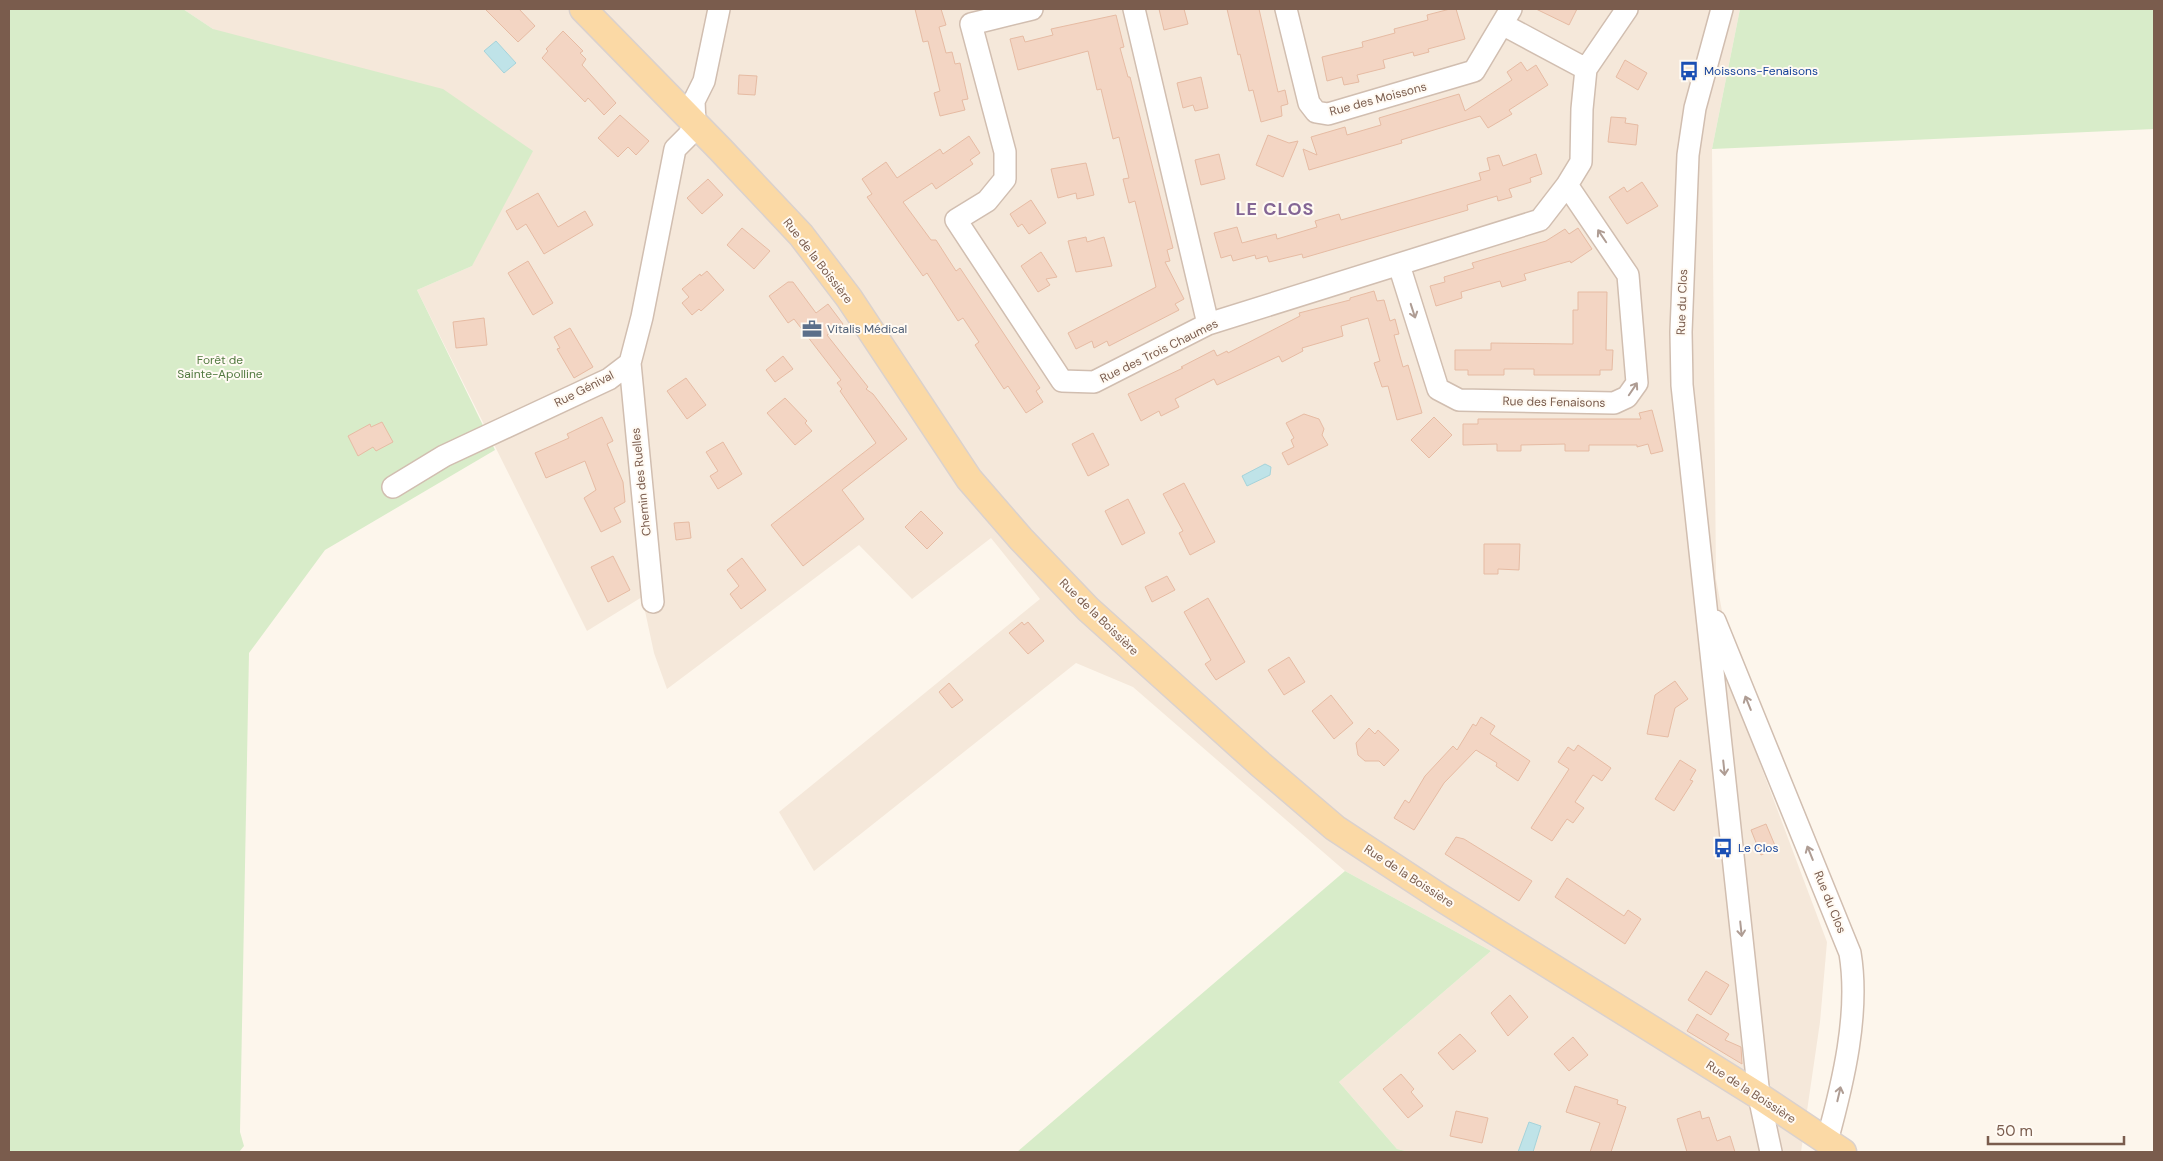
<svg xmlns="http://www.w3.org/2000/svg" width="2163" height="1161" viewBox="0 0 2163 1161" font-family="'DM Sans',sans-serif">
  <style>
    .residential { fill: #f5e8da }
    .green { fill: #d8ecc9 }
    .water { fill: #bfe3e8; stroke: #a5d3da }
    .building { fill: #f3d5c3; stroke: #e6bba3 }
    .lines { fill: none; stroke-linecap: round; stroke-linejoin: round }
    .minor-casing { stroke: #d1beb0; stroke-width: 24 }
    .major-casing { stroke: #dad1cd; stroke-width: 29 }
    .minor { stroke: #fff; stroke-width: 21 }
    .major { stroke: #fbd9a5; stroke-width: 26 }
    .oneway { stroke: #af9d94 }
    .labels { text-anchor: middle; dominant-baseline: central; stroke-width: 4; stroke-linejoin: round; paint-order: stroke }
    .transit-label { font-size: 12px; fill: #164399; stroke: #fffaf3; text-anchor: start }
    .street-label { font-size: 12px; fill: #7a5c4d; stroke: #fffaf3 }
    .service-label { font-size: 12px; fill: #4e5e75; stroke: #fffaf3; text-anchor: start }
    .park-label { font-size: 12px; fill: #537a41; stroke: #fffaf3 }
    .district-label { font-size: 18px; font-weight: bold; letter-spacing: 1px; fill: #846695; stroke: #fffaf3 }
  </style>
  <rect width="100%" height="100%" fill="#fdf6ec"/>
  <path class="residential" d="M183,9H1740L1712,149L1716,579L1741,713L1827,942L1820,1022L1801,1152H1410L1397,1149L1339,1082L1491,951L1345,871L1133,687L1076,663L814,871L779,812L1040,599L991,538L912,599L859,545L667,689L654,653L642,597L587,631L417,290L472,266L213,29Z"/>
  <path class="green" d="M9,9H183L213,29L443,89L533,151L472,266L417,290L495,450L325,550L249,653L240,1132L244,1146L239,1152H9Z
    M1740,9H2154V129L1712,149Z
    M1345,871L1491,951L1339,1082L1397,1149L1410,1152H1017Z"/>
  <path class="water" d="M496,41L516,63L504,73L484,51Z
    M1265,464L1271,467L1270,475L1247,486L1242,476Z
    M1529,1122L1541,1126L1533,1152H1518Z"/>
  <path class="building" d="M485,9H519L535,26L518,42Z
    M915,9H941L946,25L939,27L946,53L952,52L955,64L960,63L968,99L962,100L965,110L940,116L934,93L940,91L928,41L923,42Z
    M1159,9H1184L1188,24L1164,30Z
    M1227,9H1259L1278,92L1285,90L1288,104L1281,106L1282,116L1261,122L1253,90L1249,91L1240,54L1238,55Z
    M1450,9H1456L1465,39L1428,49L1429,52L1414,56L1413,52L1383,60L1385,68L1357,75L1359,82L1344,85L1342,77L1327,81L1322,57L1363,47L1362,42L1395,33L1394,29L1428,20L1427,15Z
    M1536,9H1577L1569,25Z
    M1116,15L1124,47L1120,48L1128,77H1130L1173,248L1167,250L1170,261L1165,262L1184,299L1175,304L1179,310L1109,346L1107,341L1094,348L1092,341L1076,349L1068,333L1156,287L1135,201L1129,203L1123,179L1129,178L1119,137L1113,139L1101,89L1097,90L1088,51L1018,70L1010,39L1023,36L1025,42L1053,35L1051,29Z
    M563,31L583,51L580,53L586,59L582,65L616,103L604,115L588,98L585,102L542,58L548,51L546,49Z
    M1625,60L1647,73L1638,90L1616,77Z
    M1521,62L1527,71L1536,65L1548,85L1509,110L1512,114L1488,128L1480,116L1401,140L1402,143L1309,170L1303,149L1317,155L1311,137L1345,127L1347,135L1381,125L1379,118L1459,94L1465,111L1512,80L1507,72Z
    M739,75L757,76L755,95L738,94Z
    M1201,77L1208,108L1195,111L1193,105L1183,108L1177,83Z
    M620,115L649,141L636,155L628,147L618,157L598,138Z
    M1611,117L1626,118L1625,123L1638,125L1636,145L1608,142Z
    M1268,135L1289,143L1298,141L1283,177L1256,165Z
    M969,136L980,153L970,160L973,164L936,189L932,183L903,202L931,240H936L956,271L960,268L1040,388L1036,391L1043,402L1026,413L1008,386L1004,389L975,345L979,342L963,318L958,321L927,273L923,276L867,197L872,194L862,179L886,162L897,178L940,149L943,154Z
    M1219,154L1225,179L1201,185L1195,160Z
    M1536,154L1542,174L1530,178L1531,182L1509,189L1512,197L1498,201L1497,196L1467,205L1468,210L1303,258L1302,254L1269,262L1267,256L1256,259L1255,255L1233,261L1231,255L1221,258L1214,233L1237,227L1242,243L1276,234L1277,239L1317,227L1315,221L1339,214L1341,220L1481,180L1479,173L1490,170L1487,158L1499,155L1503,166Z
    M1086,163L1094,195L1077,199L1076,193L1058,198L1051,169Z
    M708,179L723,195L702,214L687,198Z
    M1642,182L1658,206L1627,224L1609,197L1624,187L1627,192Z
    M538,193L558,227L585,211L593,225L544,254L526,224L517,230L506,211Z
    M1031,200L1046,223L1029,234L1022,224L1018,227L1010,214Z
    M742,228L770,251L754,269L727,245Z
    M1578,228L1592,249L1571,263L1570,261L1524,274L1526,280L1502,287L1500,281L1461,292L1462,298L1436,306L1430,286L1445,282L1444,277L1474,268L1472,263L1546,241L1565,229L1569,234Z
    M1086,237L1087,242L1104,237L1112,266L1076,272L1068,241Z
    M1041,252L1057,277L1046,279L1050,285L1038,292L1021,266Z
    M528,261L553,303L533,315L508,273Z
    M707,271L724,290L701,311L699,309L692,315L682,303L689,297L682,289L700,274L701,276Z
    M788,282H793L816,313L828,304L843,324L827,335L868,387L866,389L873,394L907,439L842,490L864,519L803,566L771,525L876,443L840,391L842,389L837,383L841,380L794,319L788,323L769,296Z
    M1374,291L1377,301L1384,300L1390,321L1395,319L1399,334L1394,335L1403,367L1408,365L1422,413L1397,420L1388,386L1382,387L1374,363L1380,361L1368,318L1341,326L1343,336L1302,348L1303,351L1282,362L1279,356L1217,385L1214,379L1175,399L1179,407L1161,416L1159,411L1141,421L1128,394L1183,368L1181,367L1214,350L1217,356L1227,351L1228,353L1300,316L1299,313L1350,300V298Z
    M1578,292H1607L1606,350H1613L1612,370H1600V375H1534V369H1504V375H1468V370H1455V350H1491V343L1573,344V310H1578Z
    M484,318L487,345L456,348L453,322Z
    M570,328L593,367L574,378L557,349L560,348L554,337Z
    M783,356L793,369L775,382L766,370Z
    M686,378L706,405L687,419L667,391Z
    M785,398L807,421L805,423L812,431L795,445L767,413Z
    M1652,410L1663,451L1651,454L1648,444L1637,447V445H1589V451H1565V444L1521,445V451H1497V444L1463,445V424H1478V419H1641L1639,413Z
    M1304,414L1319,419L1324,429L1322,435L1328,445L1288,465L1282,453L1294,447L1291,440L1294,438L1286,423Z
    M602,417L613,441L607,444L623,482L625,502L614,508L621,522L601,532L584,498L596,490L585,461L546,478L535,453L569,438L567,434Z
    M1434,417L1452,435L1429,458L1411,440Z
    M382,422L393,442L376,451L373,447L358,456L348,436L370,424L371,427Z
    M1093,433L1109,465L1088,476L1072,444Z
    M723,442L742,474L718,489L710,476L718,471L706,452Z
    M1184,483L1215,542L1190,555L1179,533L1183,531L1163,494Z
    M1128,499L1145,533L1122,545L1105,511Z
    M921,511L943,533L927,549L905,527Z
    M689,522L691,538L676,540L674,523Z
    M1484,544H1520L1519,570L1498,569V574H1484Z
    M613,556L630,590L608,602L591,567Z
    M742,558L766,590L741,609L730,594L739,586L727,570Z
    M1167,576L1175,590L1152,602L1145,587Z
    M1208,598L1245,662L1216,680L1205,664L1211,660L1184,612Z
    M1022,622L1024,625L1028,622L1044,641L1028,654L1009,633Z
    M1289,657L1305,682L1284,695L1268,670Z
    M1675,681L1688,699L1675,708L1668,737L1647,734L1655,695Z
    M949,683L963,700L952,708L939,692Z
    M1331,695L1353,723L1334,739L1312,711Z
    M1481,717L1495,726L1490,734L1530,761L1518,781L1496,766L1497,763L1476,750L1444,783L1414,830L1394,818L1405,800L1409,803L1425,776L1453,746L1457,750L1473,724L1476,726Z
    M1369,728L1375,734L1378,730L1399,750L1384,766L1379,761H1365L1358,755L1356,743Z
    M1578,745L1611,768L1602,781L1593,775L1575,802L1584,808L1573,823L1567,819L1552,841L1531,828L1569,769L1558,762L1568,747L1574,751Z
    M1680,760L1696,770L1690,780L1693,781L1674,811L1655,799Z
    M1766,824L1776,848L1761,855L1751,830Z
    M1456,837L1464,839L1532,881L1519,901L1445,854Z
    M1567,878L1624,916L1628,910L1641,919L1625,944L1555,897Z
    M1706,971L1729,985L1711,1015L1688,1000Z
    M1510,995L1528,1017L1508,1036L1491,1013Z
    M1697,1014L1729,1034L1725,1040L1741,1047L1742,1064L1687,1031Z
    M1460,1034L1476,1051L1453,1070L1438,1053Z
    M1573,1037L1588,1055L1569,1071L1554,1054Z
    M1401,1074L1414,1089L1411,1092L1423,1106L1408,1118L1383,1089Z
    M1575,1086L1618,1100L1617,1104L1626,1107L1611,1152H1590L1600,1123L1566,1112Z
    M1456,1111L1488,1118L1482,1143L1450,1136Z
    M1700,1111L1702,1119L1709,1117L1717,1141L1730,1136L1735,1152H1687L1677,1119Z"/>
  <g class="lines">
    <defs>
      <path id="minor" d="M1032,9L971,24L1005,152V179L987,201L956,220L1062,381L1094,382L1208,324L1540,220L1567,185L1581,162L1582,109L1586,69L1627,9
        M1134,9L1208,324
        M1286,9L1309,103L1316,112L1328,114L1474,71L1511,9
        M1722,9L1695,108L1688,155L1681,332L1682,385L1759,1096L1771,1152
        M1502,24L1586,69
        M1399,265L1438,389L1459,400L1614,403L1627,397L1637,383L1628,275L1567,185
        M630,363L653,602
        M393,487L444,456L609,379L630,363L642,317L675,149L688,136L695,124L694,101L704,81L719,9
        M1715,621L1850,953C1860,1013 1843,1083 1827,1141"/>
      <path id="major" d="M583,9L720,149L801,235L849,298L969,479L1021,539L1088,609L1260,764L1335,828L1443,899L1759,1096L1843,1152"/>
    </defs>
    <use href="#minor" class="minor-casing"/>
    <use href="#major" class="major-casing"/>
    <use href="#minor" class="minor"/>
    <use href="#major" class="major"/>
  </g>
  <defs><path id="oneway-shaft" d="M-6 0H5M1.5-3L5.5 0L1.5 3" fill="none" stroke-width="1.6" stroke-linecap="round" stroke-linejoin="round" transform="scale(1.25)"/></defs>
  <g class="oneway">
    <use href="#oneway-shaft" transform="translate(1602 236) rotate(-124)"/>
    <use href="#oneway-shaft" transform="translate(1413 311) rotate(72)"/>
    <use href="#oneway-shaft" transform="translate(1633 389) rotate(-56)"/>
    <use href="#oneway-shaft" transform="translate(1748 703) rotate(-112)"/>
    <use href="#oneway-shaft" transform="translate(1724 768) rotate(84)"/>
    <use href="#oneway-shaft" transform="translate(1810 853) rotate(-112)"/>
    <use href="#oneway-shaft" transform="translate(1741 929) rotate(84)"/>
    <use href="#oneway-shaft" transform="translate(1839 1094) rotate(-77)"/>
  </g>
  <defs>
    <symbol id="bus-bare" viewBox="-9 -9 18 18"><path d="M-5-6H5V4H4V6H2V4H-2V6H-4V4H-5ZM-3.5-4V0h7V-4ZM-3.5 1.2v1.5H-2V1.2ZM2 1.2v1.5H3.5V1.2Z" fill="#1a4fb4" stroke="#fffaf3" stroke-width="2.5" paint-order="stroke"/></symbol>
    <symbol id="office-bare" viewBox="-9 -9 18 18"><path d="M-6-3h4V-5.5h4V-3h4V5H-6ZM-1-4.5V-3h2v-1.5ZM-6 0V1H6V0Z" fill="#5c6f8a" stroke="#fffaf3" stroke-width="2.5" paint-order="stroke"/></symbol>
  </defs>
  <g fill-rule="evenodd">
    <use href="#bus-bare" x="1675" y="57" width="28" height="28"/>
    <use href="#office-bare" x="798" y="315" width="28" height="28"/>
    <use href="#bus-bare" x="1709" y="834" width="28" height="28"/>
  </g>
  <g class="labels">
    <g class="transit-label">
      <text x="1704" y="71">Moissons-Fenaisons</text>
      <text x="1738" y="848">Le Clos</text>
    </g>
    <g class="street-label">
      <text transform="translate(1378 99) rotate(-15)">Rue des Moissons</text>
      <text transform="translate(818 261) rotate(52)">Rue de la Boissière</text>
      <text transform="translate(1682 302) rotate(-88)">Rue du Clos</text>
      <text transform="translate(1159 351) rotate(-26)">Rue des Trois Chaumes</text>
      <text transform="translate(584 389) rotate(-27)">Rue Génival</text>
      <text transform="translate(1554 402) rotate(1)">Rue des Fenaisons</text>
      <text transform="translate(641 482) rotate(-96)">Chemin des Ruelles</text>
      <text transform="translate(1099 617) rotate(44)">Rue de la Boissière</text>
      <text transform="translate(1409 876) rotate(33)">Rue de la Boissière</text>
      <text transform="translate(1830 902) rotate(68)">Rue du Clos</text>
      <text transform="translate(1751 1092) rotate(33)">Rue de la Boissière</text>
    </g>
    <g class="service-label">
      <text x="827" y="329">Vitalis Médical</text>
    </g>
    <g class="park-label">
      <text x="220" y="360">Forêt de<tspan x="220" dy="14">Sainte-Apolline</tspan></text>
    </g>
    <g class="district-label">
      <text x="1275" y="209">LE CLOS</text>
    </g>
  </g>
  <rect width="2163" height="1161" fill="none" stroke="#7a5c4d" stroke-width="20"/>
  <path d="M1988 1136v8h136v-8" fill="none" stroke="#7a5c4d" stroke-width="2.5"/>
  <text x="1996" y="1136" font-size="15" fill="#7a5c4d" stroke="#fffaf3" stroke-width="4" paint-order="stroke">50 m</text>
</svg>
